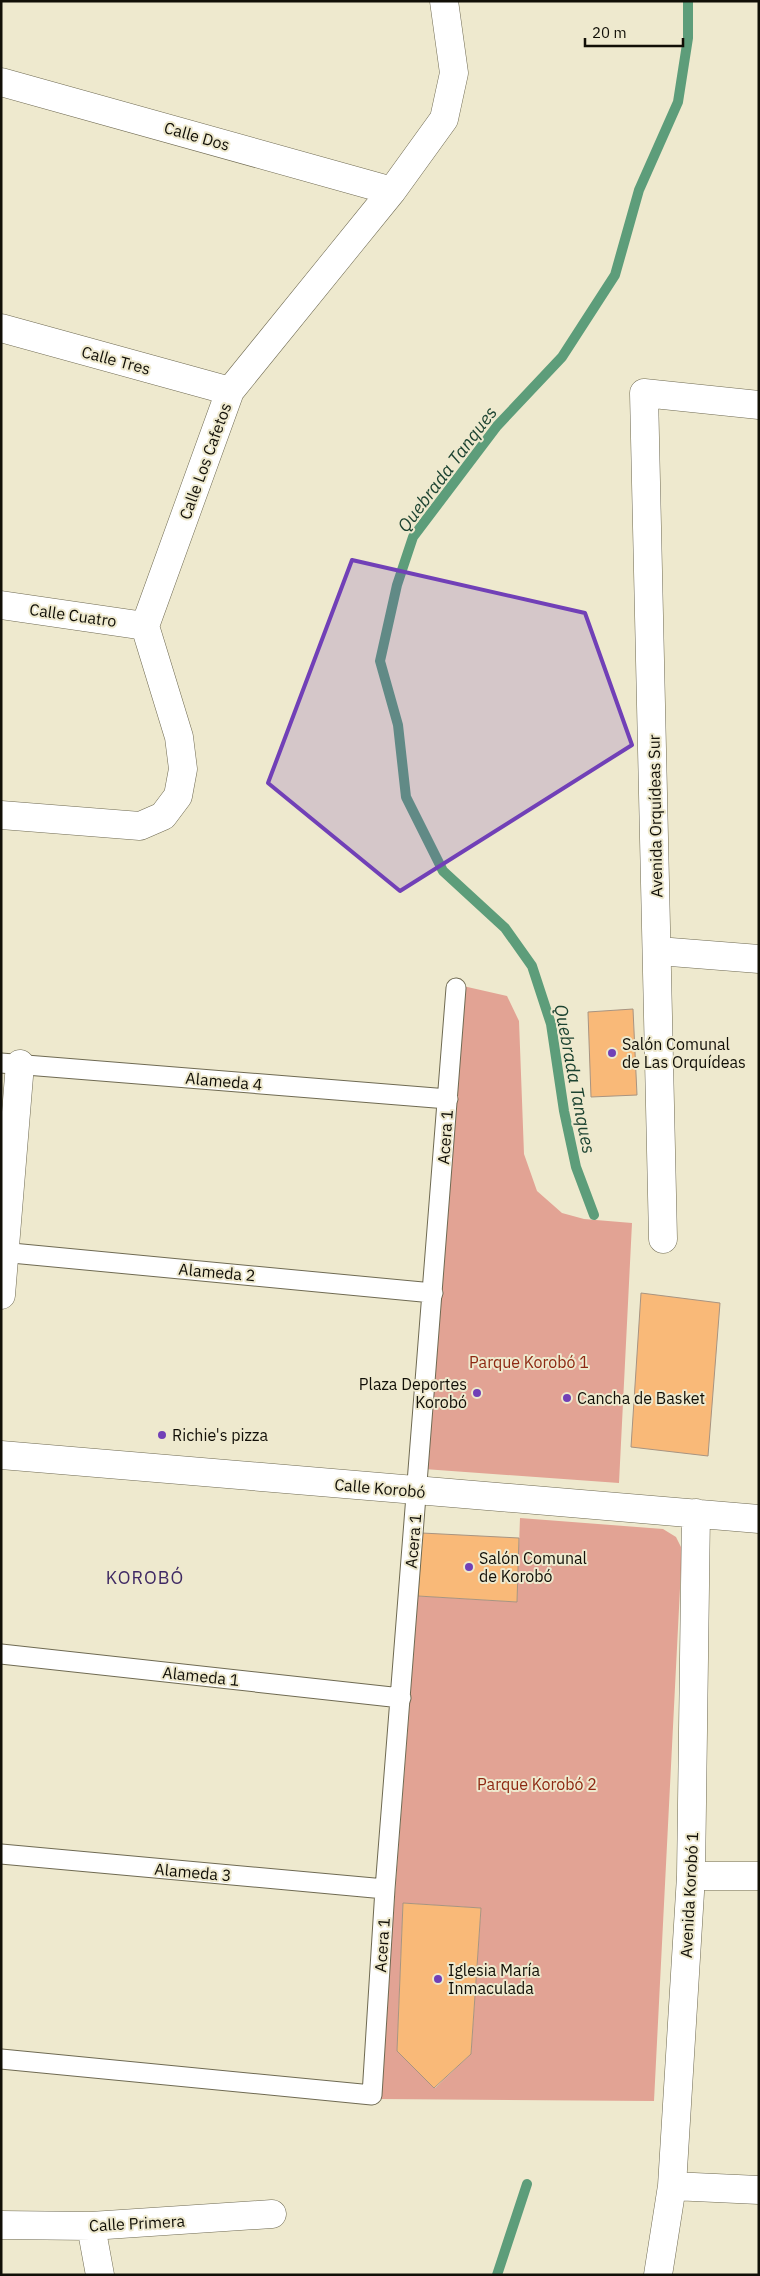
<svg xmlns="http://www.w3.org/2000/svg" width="760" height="2276" viewBox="0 0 760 2276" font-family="'IBM Plex Sans',sans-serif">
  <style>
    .green { fill: #e2a394; fill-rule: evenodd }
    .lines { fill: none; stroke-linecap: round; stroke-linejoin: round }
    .stream { stroke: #5d9d7a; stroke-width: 10 }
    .building { fill: #f9b978; stroke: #a89481 }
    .lane-casing { stroke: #6f6a52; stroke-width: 21 }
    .street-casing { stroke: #6f6a52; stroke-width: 29 }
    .lane { stroke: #fff; stroke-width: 19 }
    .street { stroke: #fff; stroke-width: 28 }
    .marked { fill: #7140b7; fill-opacity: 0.2; stroke: #7140b7; stroke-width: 4; stroke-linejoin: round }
    .poi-dot { fill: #7140b7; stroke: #eee9ce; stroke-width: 2 }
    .labels { text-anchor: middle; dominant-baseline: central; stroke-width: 4; stroke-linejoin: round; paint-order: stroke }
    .street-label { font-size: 16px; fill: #110f07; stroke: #eee9ce }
    .poi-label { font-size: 16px; fill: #110f07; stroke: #eee9ce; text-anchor: start }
    .park-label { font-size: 16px; fill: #8d2812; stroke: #eee9ce }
    .water-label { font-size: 18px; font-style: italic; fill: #1c4331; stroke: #eee9ce }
    .neighbourhood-label { font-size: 18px; letter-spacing: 1px; fill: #3f2963; stroke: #eee9ce }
  </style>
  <rect width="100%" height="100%" fill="#eee9ce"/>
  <path class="green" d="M463,986L507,996L519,1021L524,1154L537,1191L562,1213L584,1219L632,1223L619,1483L424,1469Z
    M520,1518L663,1529L676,1537L682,1549L654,2101L379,2099L418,1596L517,1602ZM403,1903L481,1908L471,2054L435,2088L397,2051Z"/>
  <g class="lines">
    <path class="stream" d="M594,1215L576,1167L564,1111L551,1024L532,966L505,928L443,871L406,797L398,725L380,661L397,585L413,537L497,426L562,357L615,275L639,190L678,102L688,38V1
      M497,2275L527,2184"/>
  </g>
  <path class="building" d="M633,1009L637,1095L591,1097L588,1012Z
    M641,1293L720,1303L708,1456L631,1447Z
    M422,1533L519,1538L517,1602L418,1596Z
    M403,1903L481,1908L471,2054L434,2088L397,2051Z"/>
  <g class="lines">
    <defs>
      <path id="lane" d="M1,1063L448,1099
        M1,1252L433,1293
        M1,1654L401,1698
        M1,1854L385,1889
        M1,2059L372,2095L385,1889L456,988"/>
      <path id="street" d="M1,82L392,191
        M1,328L230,391
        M1,605L145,626
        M1,815L140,826L163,816L178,796L183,769L179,737L145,626L230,391L392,191L444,119L454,73L444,1
        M658,951L759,959
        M663,1239L644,393L759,405
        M1,1295L20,1064
        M1,1455L759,1519
        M691,1876H759
        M672,2186L759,2190
        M1,2225L91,2226L272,2214
        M91,2226L100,2275
        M658,2275L672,2186L691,1876L696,1513"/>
    </defs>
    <use href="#lane" class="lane-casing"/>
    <use href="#street" class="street-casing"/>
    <use href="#lane" class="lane"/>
    <use href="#street" class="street"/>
  </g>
  <path class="marked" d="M352,560L585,613L632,745L400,891L268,783Z"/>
  <g class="poi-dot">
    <circle cx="612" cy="1053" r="5"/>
    <circle cx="477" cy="1393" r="5"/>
    <circle cx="567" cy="1398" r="5"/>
    <circle cx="162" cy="1435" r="5"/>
    <circle cx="469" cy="1567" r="5"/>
    <circle cx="438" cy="1979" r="5"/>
  </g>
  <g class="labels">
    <g class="street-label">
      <text transform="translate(197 136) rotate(16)">Calle Dos</text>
      <text transform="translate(116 360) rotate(15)">Calle Tres</text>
      <text transform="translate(205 461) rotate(-70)">Calle Los Cafetos</text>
      <text transform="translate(73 615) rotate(8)">Calle Cuatro</text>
      <text transform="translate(655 816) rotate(-91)">Avenida Orquídeas Sur</text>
      <text transform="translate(224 1081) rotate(5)">Alameda 4</text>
      <text transform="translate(445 1137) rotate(-86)">Acera 1</text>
      <text transform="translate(217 1272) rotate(5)">Alameda 2</text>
      <text transform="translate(380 1488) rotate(5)">Calle Korobó</text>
      <text transform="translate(413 1541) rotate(-85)">Acera 1</text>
      <text transform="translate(201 1676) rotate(6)">Alameda 1</text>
      <text transform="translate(193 1872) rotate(5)">Alameda 3</text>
      <text transform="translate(689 1895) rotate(-87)">Avenida Korobó 1</text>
      <text transform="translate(382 1945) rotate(-86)">Acera 1</text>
      <text transform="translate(137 2223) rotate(-3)">Calle Primera</text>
    </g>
    <g class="poi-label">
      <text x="622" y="1044">Salón Comunal<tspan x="622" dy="18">de Las Orquídeas</tspan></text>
      <text x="467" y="1384" text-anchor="end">Plaza Deportes<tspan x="467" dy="18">Korobó</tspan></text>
      <text x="577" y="1398">Cancha de Basket</text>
      <text x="172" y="1435">Richie's pizza</text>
      <text x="479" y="1558">Salón Comunal<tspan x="479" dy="18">de Korobó</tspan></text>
      <text x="448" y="1970">Iglesia María<tspan x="448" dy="18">Inmaculada</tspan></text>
    </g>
    <g class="park-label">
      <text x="529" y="1362">Parque Korobó 1</text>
      <text x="537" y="1784">Parque Korobó 2</text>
    </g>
    <g class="water-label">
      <text transform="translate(447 469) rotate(-53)">Quebrada Tanques</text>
      <text transform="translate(575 1079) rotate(79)">Quebrada Tanques</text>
    </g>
    <g class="neighbourhood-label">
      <text x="145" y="1577">KOROBÓ</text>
    </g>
  </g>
  <rect width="760" height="2276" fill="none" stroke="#110f07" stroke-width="5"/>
  <path d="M585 38v8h98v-8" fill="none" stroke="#110f07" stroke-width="2.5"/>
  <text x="592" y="38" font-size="15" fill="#110f07" stroke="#eee9ce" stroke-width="4" paint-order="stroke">20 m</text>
</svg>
